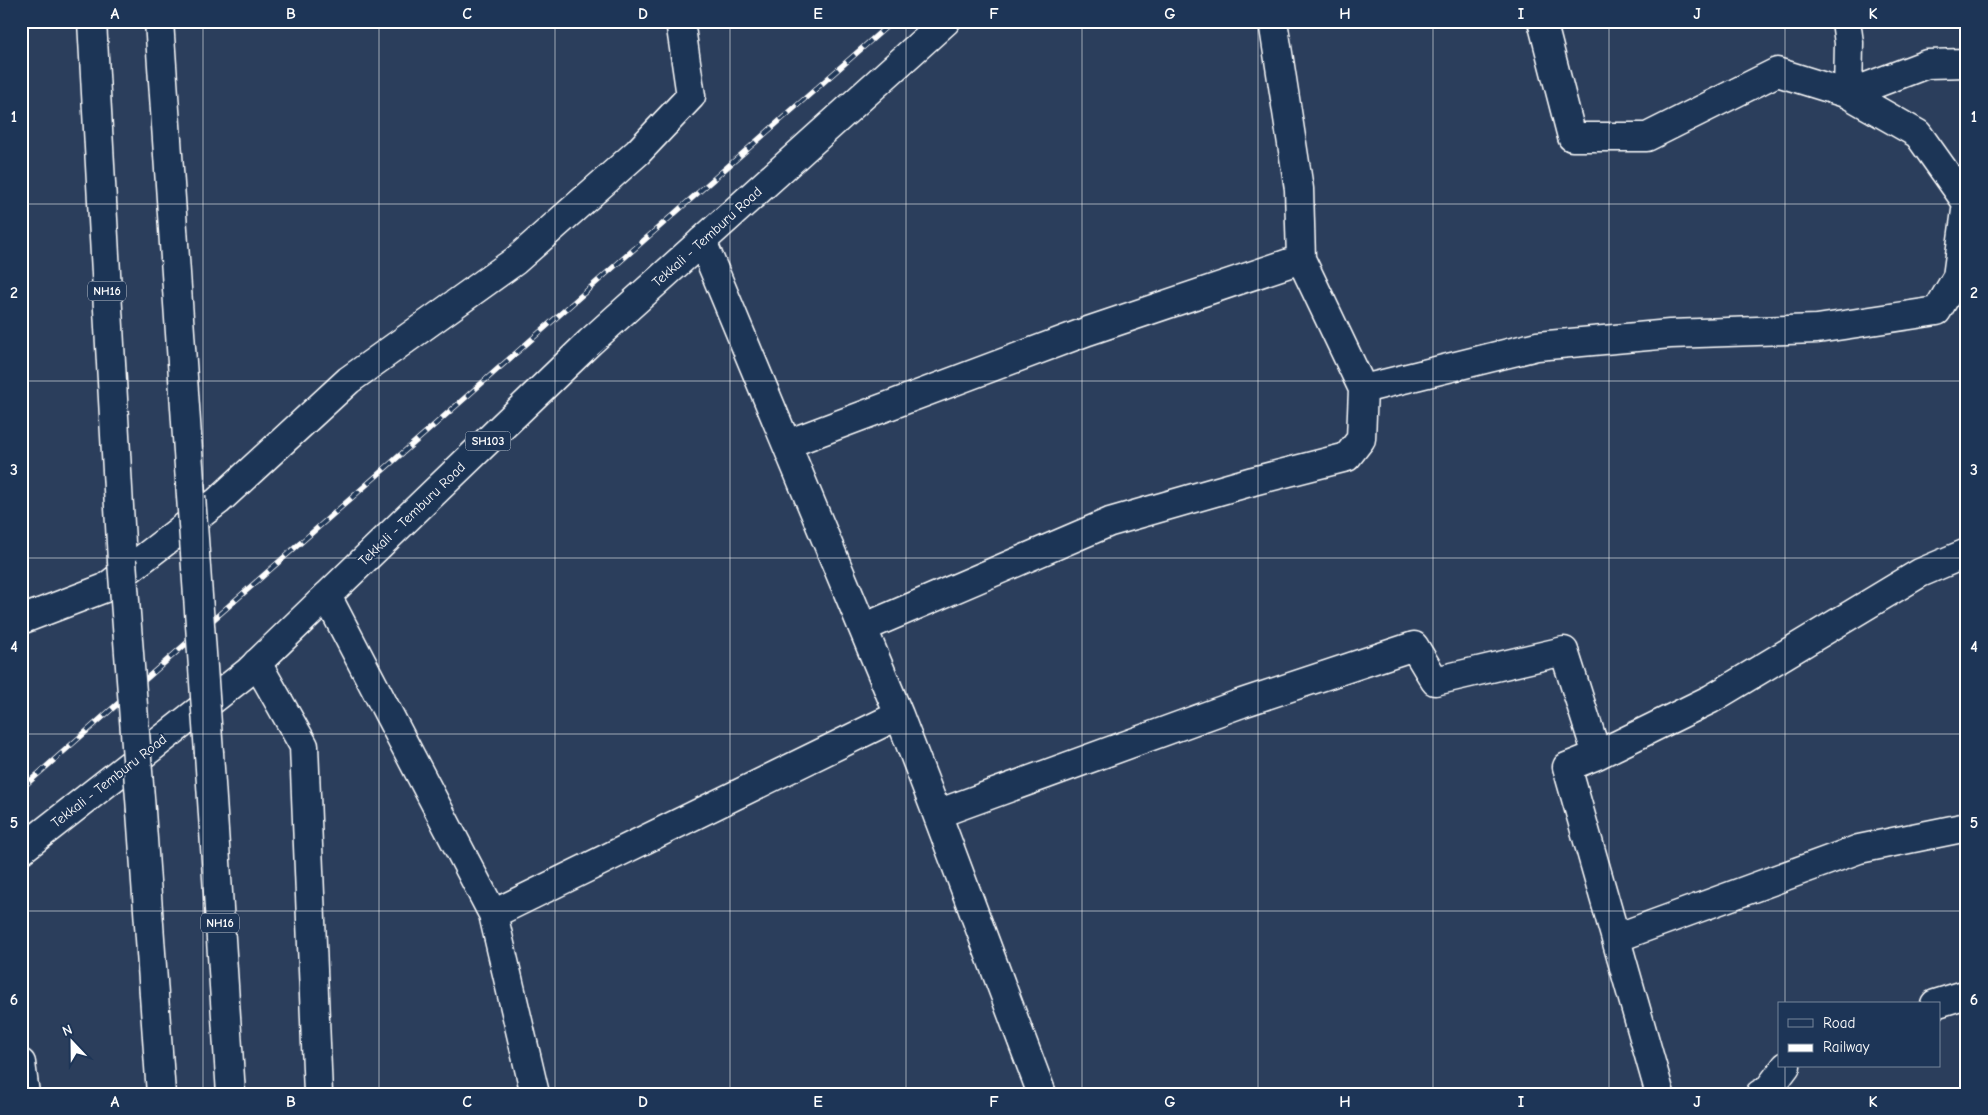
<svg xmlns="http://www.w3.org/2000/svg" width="1988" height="1115" viewBox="0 0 1988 1115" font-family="'Comic Neue',sans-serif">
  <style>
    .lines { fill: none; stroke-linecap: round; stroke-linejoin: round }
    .street-casing { stroke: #fff; stroke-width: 31 }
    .secondary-casing { stroke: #fff; stroke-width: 31 }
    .primary-casing { stroke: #fff; stroke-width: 31 }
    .highway-casing { stroke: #fff; stroke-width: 31 }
    .street { stroke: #1d3557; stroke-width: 28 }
    .secondary { stroke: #1d3557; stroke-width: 28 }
    .primary { stroke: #1d3557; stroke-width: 28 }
    .highway { stroke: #1d3557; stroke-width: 28 }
    .rail-casing { stroke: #fff; stroke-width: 5.5 }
    .rail { stroke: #1d3557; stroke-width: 4; stroke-dasharray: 11; stroke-linecap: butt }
    .highway-bridge-casing { stroke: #fff; stroke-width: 31; stroke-linecap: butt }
    .highway-bridge { stroke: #1d3557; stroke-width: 28 }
    .grid { fill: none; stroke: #fff; stroke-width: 1; stroke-opacity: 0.55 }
    .labels { text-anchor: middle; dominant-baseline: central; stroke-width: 4; stroke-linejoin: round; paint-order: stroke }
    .shield { fill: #1d3557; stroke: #bbc2cd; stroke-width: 1 }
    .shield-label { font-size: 12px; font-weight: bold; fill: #fff }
    .street-label { font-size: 14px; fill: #fff; stroke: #1d3557 }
    .neatline { fill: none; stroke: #fff; stroke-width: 2 }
    .grid-label { font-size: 16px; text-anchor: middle; font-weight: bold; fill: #fff }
  </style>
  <rect width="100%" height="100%" fill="#2b3e5c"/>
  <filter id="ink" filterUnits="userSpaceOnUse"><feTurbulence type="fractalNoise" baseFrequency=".02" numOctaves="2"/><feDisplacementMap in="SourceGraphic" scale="10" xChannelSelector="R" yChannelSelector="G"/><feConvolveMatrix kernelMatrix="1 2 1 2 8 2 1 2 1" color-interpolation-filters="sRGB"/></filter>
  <g filter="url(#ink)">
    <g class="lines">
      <defs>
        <path id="street" d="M1542,21L1572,137H1647L1777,72L1848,94L1849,43L1846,21
          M1848,94L1918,134L1967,203
          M1848,94L1927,64L1967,63
          M1363,389L1537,346L1670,334L1817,329L1937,311L1957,277L1967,203
          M787,444L1088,331L1301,259L1299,189L1273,21
          M327,596L493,914L535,1094
          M21,620L105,588L218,501L349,380L515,261L638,152L691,96L680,21
          M863,628L1110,522L1253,481L1347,457L1361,439L1363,389L1301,259
          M899,715L937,814L1242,703L1414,646L1435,681L1564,651L1597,755L1567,767L1660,1094
          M1597,755L1711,699L1920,573L1967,553
          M937,814L1042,1094
          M493,914L899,715L702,241
          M1616,938L1859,849L1967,827
          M1935,1004L1967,994
          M1760,1094L1768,1090L1786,1066"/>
        <path id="secondary" d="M257,663L304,746L318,1094
          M21,1063L25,1094"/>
        <path id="primary" d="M21,850L248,672L590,342L946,21"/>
        <path id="highway" d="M92,21L122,561
          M159,21L191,496
          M209,753L231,1094
          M141,811L161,1094"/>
      </defs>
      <use href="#street" class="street-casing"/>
      <use href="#secondary" class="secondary-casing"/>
      <use href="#primary" class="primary-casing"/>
      <use href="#highway" class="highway-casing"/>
      <use href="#street" class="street"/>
      <use href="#secondary" class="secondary"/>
      <use href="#primary" class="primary"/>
      <use href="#highway" class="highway"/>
      <defs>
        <path id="rail" d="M21,789L893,21"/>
      </defs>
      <use href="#rail" class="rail-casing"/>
      <use href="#rail" class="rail"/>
      <defs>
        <path id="highway-bridge" d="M191,496L209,753
          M122,561L141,811"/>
      </defs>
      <use href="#highway-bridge" class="highway-bridge-casing"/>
      <use href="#highway-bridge" class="highway-bridge"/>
    </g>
  </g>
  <path class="grid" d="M203,21V1094M379,21V1094M555,21V1094M730,21V1094M906,21V1094M1082,21V1094M1258,21V1094M1433,21V1094M1609,21V1094M1785,21V1004M21,204H1967M21,381H1967M21,558H1967M21,734H1967M21,911H1967M1785,1066V1094"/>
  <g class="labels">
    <g class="shield">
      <rect x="88" y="281.5" width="38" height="19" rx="4"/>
      <rect x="465.5" y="431.5" width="45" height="19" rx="4"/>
      <rect x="201" y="913.5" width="38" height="19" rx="4"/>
    </g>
    <g class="shield-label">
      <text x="107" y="291">NH16</text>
      <text x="488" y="441">SH103</text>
      <text x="220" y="923">NH16</text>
    </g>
    <g class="street-label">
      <text transform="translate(707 237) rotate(-42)">Tekkali - Temburu Road</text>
      <text transform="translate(412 514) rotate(-44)">Tekkali - Temburu Road</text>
      <text transform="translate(109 781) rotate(-38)">Tekkali - Temburu Road</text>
    </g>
  </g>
  <rect width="1988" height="1115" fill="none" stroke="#1d3557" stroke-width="55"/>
  <rect x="1778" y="1002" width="162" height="65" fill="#1d3557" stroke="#77869a"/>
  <rect x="1788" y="1019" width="25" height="8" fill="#1d3557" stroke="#77869a"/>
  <text x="1823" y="1028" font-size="15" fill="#ffffff">Road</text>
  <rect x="1788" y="1044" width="25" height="8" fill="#ffffff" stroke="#77869a"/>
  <text x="1823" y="1052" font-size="15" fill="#ffffff">Railway</text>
  <g transform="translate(72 1042) rotate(338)" stroke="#1d3557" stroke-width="4" paint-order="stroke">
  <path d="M0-4L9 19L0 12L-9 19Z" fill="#ffffff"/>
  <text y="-8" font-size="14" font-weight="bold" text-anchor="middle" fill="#ffffff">N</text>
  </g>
  <rect x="28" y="28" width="1932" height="1060" class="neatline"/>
  <g class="grid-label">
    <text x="115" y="19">A</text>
    <text x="291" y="19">B</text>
    <text x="467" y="19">C</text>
    <text x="643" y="19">D</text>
    <text x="818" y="19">E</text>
    <text x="994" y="19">F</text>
    <text x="1170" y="19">G</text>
    <text x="1345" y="19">H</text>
    <text x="1521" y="19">I</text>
    <text x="1697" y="19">J</text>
    <text x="1873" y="19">K</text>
    <text x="14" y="122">1</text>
    <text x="1974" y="122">1</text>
    <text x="14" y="298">2</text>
    <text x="1974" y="298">2</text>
    <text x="14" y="475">3</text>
    <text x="1974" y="475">3</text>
    <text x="14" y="652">4</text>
    <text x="1974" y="652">4</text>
    <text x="14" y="828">5</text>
    <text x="1974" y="828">5</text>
    <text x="14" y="1005">6</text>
    <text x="1974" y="1005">6</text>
    <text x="115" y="1107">A</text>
    <text x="291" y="1107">B</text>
    <text x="467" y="1107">C</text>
    <text x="643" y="1107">D</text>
    <text x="818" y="1107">E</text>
    <text x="994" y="1107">F</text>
    <text x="1170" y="1107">G</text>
    <text x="1345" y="1107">H</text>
    <text x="1521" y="1107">I</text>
    <text x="1697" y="1107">J</text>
    <text x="1873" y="1107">K</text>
  </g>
</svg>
